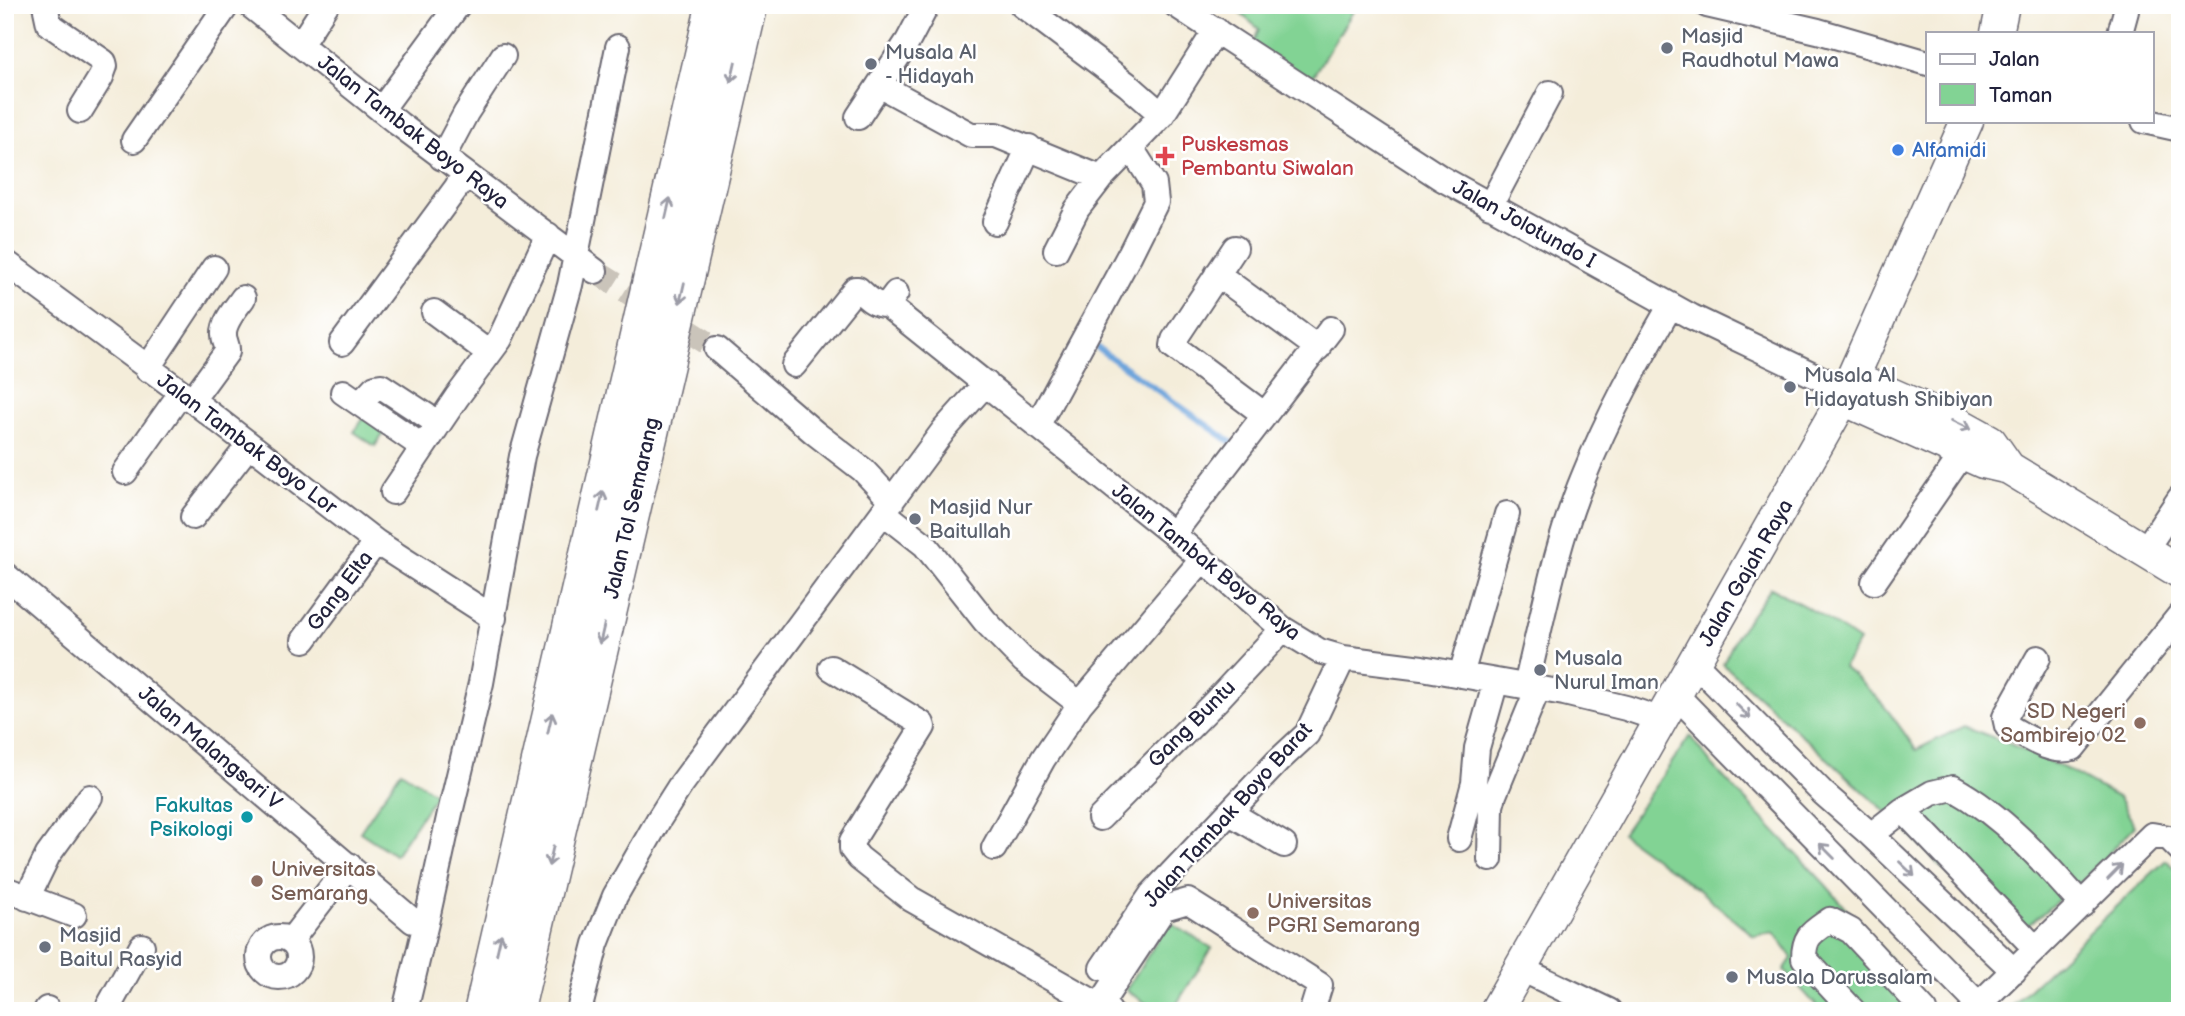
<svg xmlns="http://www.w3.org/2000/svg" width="2185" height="1016" viewBox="0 0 2185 1016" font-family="'Balsamiq Sans',sans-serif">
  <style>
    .green { fill: #82d394; stroke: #527a68; stroke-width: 2 }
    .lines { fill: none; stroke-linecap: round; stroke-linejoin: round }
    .stream { stroke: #6da4db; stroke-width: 6 }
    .minor-tunnel { stroke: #cac4ba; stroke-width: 24; stroke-dasharray: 24 12; stroke-linecap: butt }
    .minor-casing { stroke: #6c6973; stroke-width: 28 }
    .major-casing { stroke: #6c6973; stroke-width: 35 }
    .highway-casing { stroke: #6c6973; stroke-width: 40 }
    .minor { stroke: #fff; stroke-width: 24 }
    .major { stroke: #fff; stroke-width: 32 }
    .highway { stroke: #fff; stroke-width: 37 }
    .oneway { stroke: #9c9ca7 }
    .worship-dot { fill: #6b7280; stroke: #fff; stroke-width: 2.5 }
    .shop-dot { fill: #3f7fe0; stroke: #fff; stroke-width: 2.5 }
    .health-dot { fill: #e0444e; stroke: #fff; stroke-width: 2.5 }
    .education-dot { fill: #8d6e63; stroke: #fff; stroke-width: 2.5 }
    .culture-dot { fill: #0f9aa8; stroke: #fff; stroke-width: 2.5 }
    .labels { text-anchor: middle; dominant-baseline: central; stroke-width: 5; stroke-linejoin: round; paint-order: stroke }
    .worship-label { font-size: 21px; fill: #5b616d; stroke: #fff; text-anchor: start }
    .street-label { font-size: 21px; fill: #22223b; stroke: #fff }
    .health-label { font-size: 21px; fill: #be3a42; stroke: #fff; text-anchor: start }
    .shop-label { font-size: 21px; fill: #366cbe; stroke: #fff; text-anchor: start }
    .education-label { font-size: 21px; fill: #785e54; stroke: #fff; text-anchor: start }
    .culture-label { font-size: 21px; fill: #0d838f; stroke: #fff; text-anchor: end }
  </style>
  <rect width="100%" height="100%" fill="#fff"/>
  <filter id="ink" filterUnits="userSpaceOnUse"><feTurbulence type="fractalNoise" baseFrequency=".0143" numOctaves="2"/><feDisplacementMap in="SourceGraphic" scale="14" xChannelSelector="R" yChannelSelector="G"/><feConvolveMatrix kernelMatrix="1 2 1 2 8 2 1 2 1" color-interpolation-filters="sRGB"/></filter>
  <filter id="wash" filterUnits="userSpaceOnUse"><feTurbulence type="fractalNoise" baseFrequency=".00686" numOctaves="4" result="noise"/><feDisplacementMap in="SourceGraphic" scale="28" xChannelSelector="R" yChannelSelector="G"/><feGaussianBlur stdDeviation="1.57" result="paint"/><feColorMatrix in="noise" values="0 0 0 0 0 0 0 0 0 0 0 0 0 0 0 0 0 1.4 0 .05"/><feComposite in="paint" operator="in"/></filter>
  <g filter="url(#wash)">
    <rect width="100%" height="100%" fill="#f4edda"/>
    <path class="green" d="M1230,5H1357L1309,82L1252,46L1259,29Z
      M388,383L409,397L375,446L354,432Z
      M1771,588L1819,614L1859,641L1843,667C1878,695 1891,713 1916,750L1964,726L2010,744L2068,770L2119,798L2135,826L2083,880L2011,939L1905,829L1723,664L1737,635Z
      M1690,736L1713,766L1825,884L1935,1011H1819L1815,1004L1784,970L1792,958L1774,932L1754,936L1699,890L1622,834Z
      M401,771L436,794L395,855L360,832Z
      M2166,860L2180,872V1011H2006Z
      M1169,922L1212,948L1172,1011H1158L1126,990Z"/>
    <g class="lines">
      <path class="stream" d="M1089,342L1235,445"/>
    </g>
  </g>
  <g filter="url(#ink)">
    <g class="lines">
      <path class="minor-tunnel" d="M595,271L717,349"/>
      <defs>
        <path id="minor" d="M49,5L46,10L49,24L104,62L105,66L101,77L80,111
          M250,5L399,124L595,271
          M1022,5L1128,85L1162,115
          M1176,5L1441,178L1692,317L1847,391
          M1707,5L1818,31L1928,63
          M2120,33L2126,11
          M300,45L326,5
          M879,85L971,135H996L1101,178
          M381,110L458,5
          M858,117L908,41L927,5
          M2144,121L2180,129
          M134,140L227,5
          M442,158L466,113L503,56
          M1490,206L1550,93
          M995,222L1029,147
          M1235,248L1174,340L1173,346L1265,415
          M1056,250L1077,209L1101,178L1162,115L1216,30
          M5,262L192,400L376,542L494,618
          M1217,274L1318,348
          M887,305L1173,534L1283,629L1319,651L1343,658L1422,668L1564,693L1626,708L1662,720
          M434,312L489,353
          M342,343L457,187L464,174
          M717,349L815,433L863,470L892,501
          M794,365L855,289H858C867,297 874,306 887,305L896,293
          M147,369L214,268
          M343,392L423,447
          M192,400L227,352C228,344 224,342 224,335C223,322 236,308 243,298
          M360,403L375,387L381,386L439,424
          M1037,426L1130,254L1156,202L1154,184L1131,148
          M125,472L181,393
          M393,492L457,397L500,339L548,235
          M883,512L925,545L985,621L1024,661L1080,704
          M193,517L249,445
          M1173,534L1331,329
          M2145,550L2180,498
          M5,575L413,921L426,923L450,813L481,683L522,456L570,285L618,47
          M1874,582L1963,453
          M304,640L376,542
          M2038,658L2005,717L2007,726C2026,736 2051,755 2073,748L2180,615
          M1695,663L1823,793L1871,835L2014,971
          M831,668L922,724L923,727L852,841V849L859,858L911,899L1109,1011
          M1461,675L1507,514
          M1526,686C1543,616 1556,543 1584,476C1608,416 1639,360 1671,305
          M1676,695L1978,1004
          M1903,810L1932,793L1953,788C2004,816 2044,862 2082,905
          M1230,813L1284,845
          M1100,818L1216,701L1283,629
          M1871,835L1903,810L2036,949
          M1459,839L1474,783L1477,748L1496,681
          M994,848L1043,759L1080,704L1202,560
          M1490,859L1491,806L1494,795L1538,688
          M5,889L74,915
          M27,898L48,855L90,797
          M259 957a20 20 0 1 1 40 0a20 20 0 1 1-40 0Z
          M291,940L349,865
          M1102,968L1152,894L1278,761L1307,734L1343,658
          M1519,968L1609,1011
          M1100,1005L1164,908L1188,901L1320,985L1312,1011
          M47,1011V1009
          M106,1011L142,946
          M405,1011L426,923
          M579,1011L596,944L615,896L659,819L680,786L944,430L986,383
          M1853,1011L1804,958C1804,935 1813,932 1830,920L1851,931L1925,1011
          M1972,1011L2152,835L2169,838L2180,849"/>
        <path id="major" d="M1997,33L2003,5
          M1854,378L1961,425L1990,441L2009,468
          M1843,399L1983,462L2009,468L2180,572
          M1496,1011L1843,399L1967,121"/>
        <path id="highway" d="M483,1011L715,5
          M515,1011L749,5"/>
      </defs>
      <use href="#minor" class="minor-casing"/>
      <use href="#major" class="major-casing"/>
      <use href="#highway" class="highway-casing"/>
      <use href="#minor" class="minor"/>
      <use href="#major" class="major"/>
      <use href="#highway" class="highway"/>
    </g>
    <defs><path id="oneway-shaft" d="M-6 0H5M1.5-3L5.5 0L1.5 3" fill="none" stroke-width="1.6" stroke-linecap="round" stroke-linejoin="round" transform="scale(1.75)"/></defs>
    <g class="oneway">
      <use href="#oneway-shaft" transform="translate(733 72) rotate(103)"/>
      <use href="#oneway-shaft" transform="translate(668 208) rotate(-77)"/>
      <use href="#oneway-shaft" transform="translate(682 293) rotate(103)"/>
      <use href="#oneway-shaft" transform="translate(1961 425) rotate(26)"/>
      <use href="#oneway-shaft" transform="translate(601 501) rotate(-77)"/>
      <use href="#oneway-shaft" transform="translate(602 634) rotate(103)"/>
      <use href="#oneway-shaft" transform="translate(1743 711) rotate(45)"/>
      <use href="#oneway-shaft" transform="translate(550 723) rotate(-77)"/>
      <use href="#oneway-shaft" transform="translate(1827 851) rotate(-135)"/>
      <use href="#oneway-shaft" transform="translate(551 856) rotate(103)"/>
      <use href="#oneway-shaft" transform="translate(1907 869) rotate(44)"/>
      <use href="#oneway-shaft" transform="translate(2115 872) rotate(-45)"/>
      <use href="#oneway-shaft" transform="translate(499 944) rotate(-77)"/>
    </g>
  </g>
  <g class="worship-dot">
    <circle cx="1667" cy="48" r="7"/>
    <circle cx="871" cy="64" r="7"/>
    <circle cx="1790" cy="387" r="7"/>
    <circle cx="915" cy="519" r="7"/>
    <circle cx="1540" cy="670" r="7"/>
    <circle cx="45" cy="947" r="7"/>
    <circle cx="1732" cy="977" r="7"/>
  </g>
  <circle class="shop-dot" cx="1898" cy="150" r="7"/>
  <path class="health-dot" d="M1161.5 145.5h7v7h7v7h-7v7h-7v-7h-7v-7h7z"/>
  <g class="education-dot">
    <circle cx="2140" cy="723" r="7"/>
    <circle cx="257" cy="881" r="7"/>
    <circle cx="1253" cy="913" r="7"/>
  </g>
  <circle class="culture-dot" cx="247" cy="817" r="7"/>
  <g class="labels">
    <g class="worship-label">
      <text x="1681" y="36">Masjid<tspan x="1681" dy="24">Raudhotul Mawa</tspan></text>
      <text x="885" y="52">Musala Al<tspan x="885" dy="24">- Hidayah</tspan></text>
      <text x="1804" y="375">Musala Al<tspan x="1804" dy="24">Hidayatush Shibiyan</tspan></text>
      <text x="929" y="507">Masjid Nur<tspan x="929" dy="24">Baitullah</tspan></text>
      <text x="1554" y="658">Musala<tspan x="1554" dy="24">Nurul Iman</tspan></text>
      <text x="59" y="935">Masjid<tspan x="59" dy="24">Baitul Rasyid</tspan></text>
      <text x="1746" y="977">Musala Darussalam</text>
    </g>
    <g class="street-label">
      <text transform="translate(413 132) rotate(38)">Jalan Tambak Boyo Raya</text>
      <text transform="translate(1524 224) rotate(29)">Jalan Jolotundo I</text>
      <text transform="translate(247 444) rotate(37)">Jalan Tambak Boyo Lor</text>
      <text transform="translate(632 508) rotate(-77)">Jalan Tol Semarang</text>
      <text transform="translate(1206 562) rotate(39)">Jalan Tambak Boyo Raya</text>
      <text transform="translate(1746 573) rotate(-60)">Jalan Gajah Raya</text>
      <text transform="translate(340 591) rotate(-53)">Gang Elta</text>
      <text transform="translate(1192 724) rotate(-45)">Gang Buntu</text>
      <text transform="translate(210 748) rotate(40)">Jalan Malangsari V</text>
      <text transform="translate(1228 815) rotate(-48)">Jalan Tambak Boyo Barat</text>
    </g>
    <g class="health-label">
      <text x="1181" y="144">Puskesmas<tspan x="1181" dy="24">Pembantu Siwalan</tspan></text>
    </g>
    <g class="shop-label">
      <text x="1912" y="150">Alfamidi</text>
    </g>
    <g class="education-label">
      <text x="2126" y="711" text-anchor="end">SD Negeri<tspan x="2126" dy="24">Sambirejo 02</tspan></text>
      <text x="271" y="869">Universitas<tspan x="271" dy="24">Semarang</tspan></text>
      <text x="1267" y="901">Universitas<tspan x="1267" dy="24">PGRI Semarang</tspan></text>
    </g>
    <g class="culture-label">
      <text x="233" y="805">Fakultas<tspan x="233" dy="24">Psikologi</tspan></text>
    </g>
  </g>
  <rect width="2185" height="1016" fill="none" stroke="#fff" stroke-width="28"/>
  <rect x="1926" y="32" width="228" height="91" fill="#ffffff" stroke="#a7a7b1" stroke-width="2"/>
  <rect x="1940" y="54" width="35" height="10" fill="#ffffff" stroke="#a7a7b1" stroke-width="2"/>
  <text x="1989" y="66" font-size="21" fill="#22223b">Jalan</text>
  <rect x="1940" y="84" width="35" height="21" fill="#82d394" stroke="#a7a7b1" stroke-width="2"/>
  <text x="1989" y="102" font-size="21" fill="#22223b">Taman</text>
</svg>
